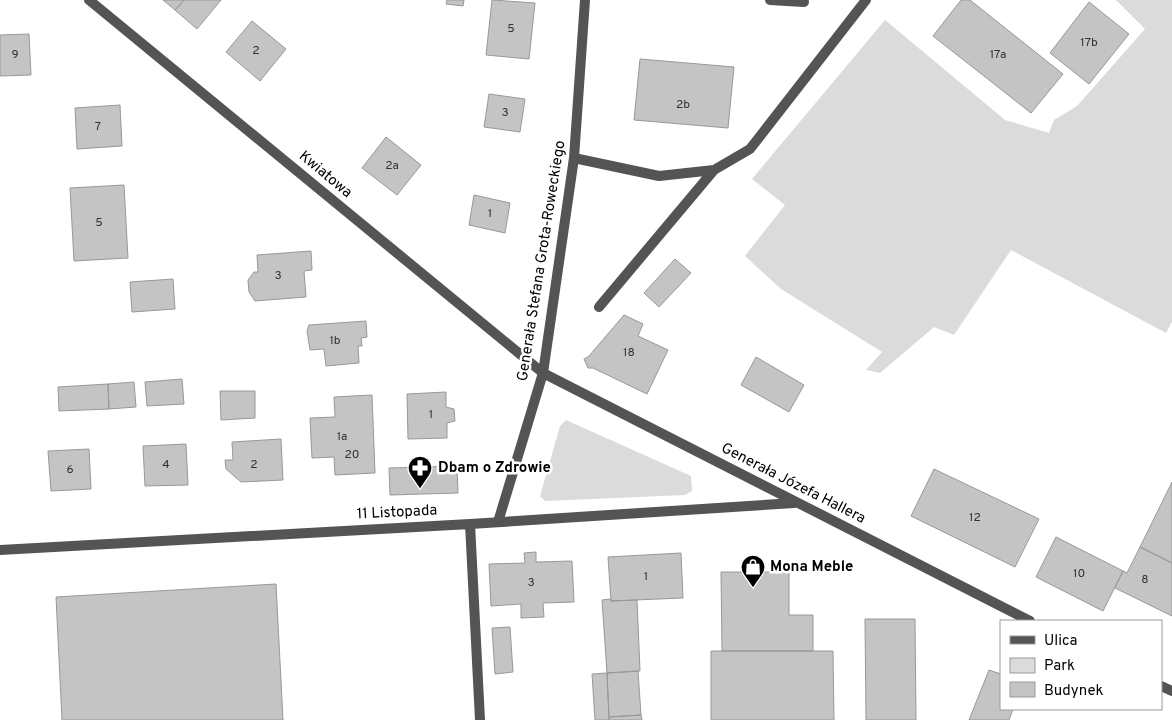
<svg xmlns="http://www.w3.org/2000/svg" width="1172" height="720" viewBox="0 0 1172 720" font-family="Overpass,sans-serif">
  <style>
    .green { fill: #dbdbdb }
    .building { fill: #c4c4c4; stroke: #989898 }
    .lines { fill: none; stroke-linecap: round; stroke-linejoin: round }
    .service { stroke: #545454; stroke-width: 10 }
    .minor { stroke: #545454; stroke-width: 10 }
    .labels { text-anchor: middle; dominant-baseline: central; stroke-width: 5; stroke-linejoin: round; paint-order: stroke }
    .number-label { font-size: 12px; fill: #313131 }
    .street-label { font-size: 15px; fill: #000; stroke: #fff }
    .poi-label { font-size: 15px; font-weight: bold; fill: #000; stroke: #fff; text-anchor: start }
  </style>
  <rect width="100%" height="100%" fill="#fff"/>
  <path class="green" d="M1116,0H1172V322L1166,333L1011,250L954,335L934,327L880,373L866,370L882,352L781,289L745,256L785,205L752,179L885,20L1005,120L1049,133L1054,120L1077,106L1145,29Z
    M566,420L691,476L692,491L685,495L545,501L540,496L560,426Z"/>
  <path class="building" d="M163,0H184L175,10Z
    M184,0H221L197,29L175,10Z
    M447,0H464L463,6L446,4Z
    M492,0L535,3L529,59L486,55Z
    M961,0H970L1063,74L1031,113L933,36Z
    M1089,2L1129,34L1089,84L1050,53Z
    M252,21L286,49L260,81L226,52Z
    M29,34L31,75L0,76V35Z
    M640,59L734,67L728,128L634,120Z
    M489,94L525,99L520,132L484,127Z
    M120,105L122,146L77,149L75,108Z
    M386,137L421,165L397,195L362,168Z
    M124,185L128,258L74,261L70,188Z
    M474,195L510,203L505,233L469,225Z
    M311,251L312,270L304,271L306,297L255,301L249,292L248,280L254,272H258L257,255Z
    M675,259L691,273L659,307L644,293Z
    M173,279L175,309L132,312L130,282Z
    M624,315L643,324L638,336L668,350L647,394L593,368H588L584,359L589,356Z
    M366,321L367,337L361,338L362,346H358L359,363L326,366L324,349L310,350L307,331L309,325Z
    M756,357L804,385L789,412L741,385Z
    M182,379L184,404L147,406L145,382Z
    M134,382L136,407L109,409L108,384Z
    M108,384L109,409L59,411L58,387Z
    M220,391H255V418L221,420Z
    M446,392V407L454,409L455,421L447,423V438L408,439L407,394Z
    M372,395L375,473L335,475L334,457L312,458L310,418L335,417L334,397Z
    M281,439L283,480L241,482L226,469L225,460H233L232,442Z
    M186,444L188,485L145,486L143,446Z
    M89,449L91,489L51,491L48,451Z
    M457,466L458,493L390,495L389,468Z
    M934,469L1039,519L1015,567L911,516Z
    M1172,482V563L1140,547Z
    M1056,537L1123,571L1103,611L1036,577Z
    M1140,547L1172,563V616L1115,588L1123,571L1127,573Z
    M536,552V562L572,561L574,602L543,603L544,617L521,618V604L491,606L489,564L525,563L524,553Z
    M681,553L683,598L611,601L608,557Z
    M721,572H789V615H813V651H722Z
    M276,584L283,720H62L56,597Z
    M610,599L611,601L637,600L640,671L607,673L602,600Z
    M865,619H915L916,720H866Z
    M510,627L513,672L495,674L492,628Z
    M711,651H833L834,720H711Z
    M989,670L1001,674V709H1013L1009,720H969Z
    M638,671L641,715L609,717L607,673Z
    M607,673L609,720H595L592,674Z
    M641,715L642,720H609V717Z"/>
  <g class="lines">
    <path class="service" d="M770,0L804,2"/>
    <path class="minor" d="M89,0L543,373L1030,621
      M574,158L659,176L714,170L750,149L866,0
      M599,307L714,170
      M498,522L543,373L574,158L585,0
      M470,524L480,720
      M0,550L470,524L794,503
      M1161,686L1172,691"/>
  </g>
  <defs>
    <symbol id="pharmacy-pin" viewBox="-11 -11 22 30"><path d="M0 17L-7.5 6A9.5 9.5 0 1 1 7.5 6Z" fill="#000" stroke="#fff"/><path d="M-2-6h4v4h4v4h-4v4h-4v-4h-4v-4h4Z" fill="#fff"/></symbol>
    <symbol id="shop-pin" viewBox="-11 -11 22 30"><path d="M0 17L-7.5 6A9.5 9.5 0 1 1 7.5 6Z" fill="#000" stroke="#fff"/><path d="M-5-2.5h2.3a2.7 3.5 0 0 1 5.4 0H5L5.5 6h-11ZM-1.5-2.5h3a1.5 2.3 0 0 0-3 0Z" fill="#fff"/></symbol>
  </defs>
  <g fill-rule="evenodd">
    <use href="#pharmacy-pin" x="406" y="454" width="28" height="38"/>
    <use href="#shop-pin" x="739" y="553" width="28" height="38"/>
  </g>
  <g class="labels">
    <g class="number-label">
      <text x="511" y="29">5</text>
      <text x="1089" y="43">17b</text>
      <text x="256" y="51">2</text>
      <text x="15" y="55">9</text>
      <text x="998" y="55">17a</text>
      <text x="683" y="105">2b</text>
      <text x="505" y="113">3</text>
      <text x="98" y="127">7</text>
      <text x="392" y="166">2a</text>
      <text x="490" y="214">1</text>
      <text x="99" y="223">5</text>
      <text x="278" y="276">3</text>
      <text x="335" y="341">1b</text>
      <text x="629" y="353">18</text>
      <text x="431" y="415">1</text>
      <text x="342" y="437">1a</text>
      <text x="352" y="455">20</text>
      <text x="166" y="465">4</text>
      <text x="254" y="465">2</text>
      <text x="70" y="470">6</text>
      <text x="975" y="518">12</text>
      <text x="1079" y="574">10</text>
      <text x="646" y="577">1</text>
      <text x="1145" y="580">8</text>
      <text x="531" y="583">3</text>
    </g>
    <g class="street-label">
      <text transform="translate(325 175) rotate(40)">Kwiatowa</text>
      <text transform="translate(542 261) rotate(-81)">Generała Stefana Grota-Roweckiego</text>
      <text transform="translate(793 484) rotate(27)">Generała Józefa Hallera</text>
      <text transform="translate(397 513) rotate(-3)">11 Listopada</text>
    </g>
    <g class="poi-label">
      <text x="438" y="468">Dbam o Zdrowie</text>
      <text x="770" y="567">Mona Meble</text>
    </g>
  </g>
  <rect x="1000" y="620" width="162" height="90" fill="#ffffff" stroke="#999999"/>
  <rect x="1010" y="636" width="25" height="8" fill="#545454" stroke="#999999"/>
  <text x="1044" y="645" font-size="15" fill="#000000">Ulica</text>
  <rect x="1010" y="658" width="25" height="15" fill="#dbdbdb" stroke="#999999"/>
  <text x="1044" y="670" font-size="15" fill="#000000">Park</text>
  <rect x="1010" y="682" width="25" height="15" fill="#c4c4c4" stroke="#999999"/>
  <text x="1044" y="695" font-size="15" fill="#000000">Budynek</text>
</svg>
